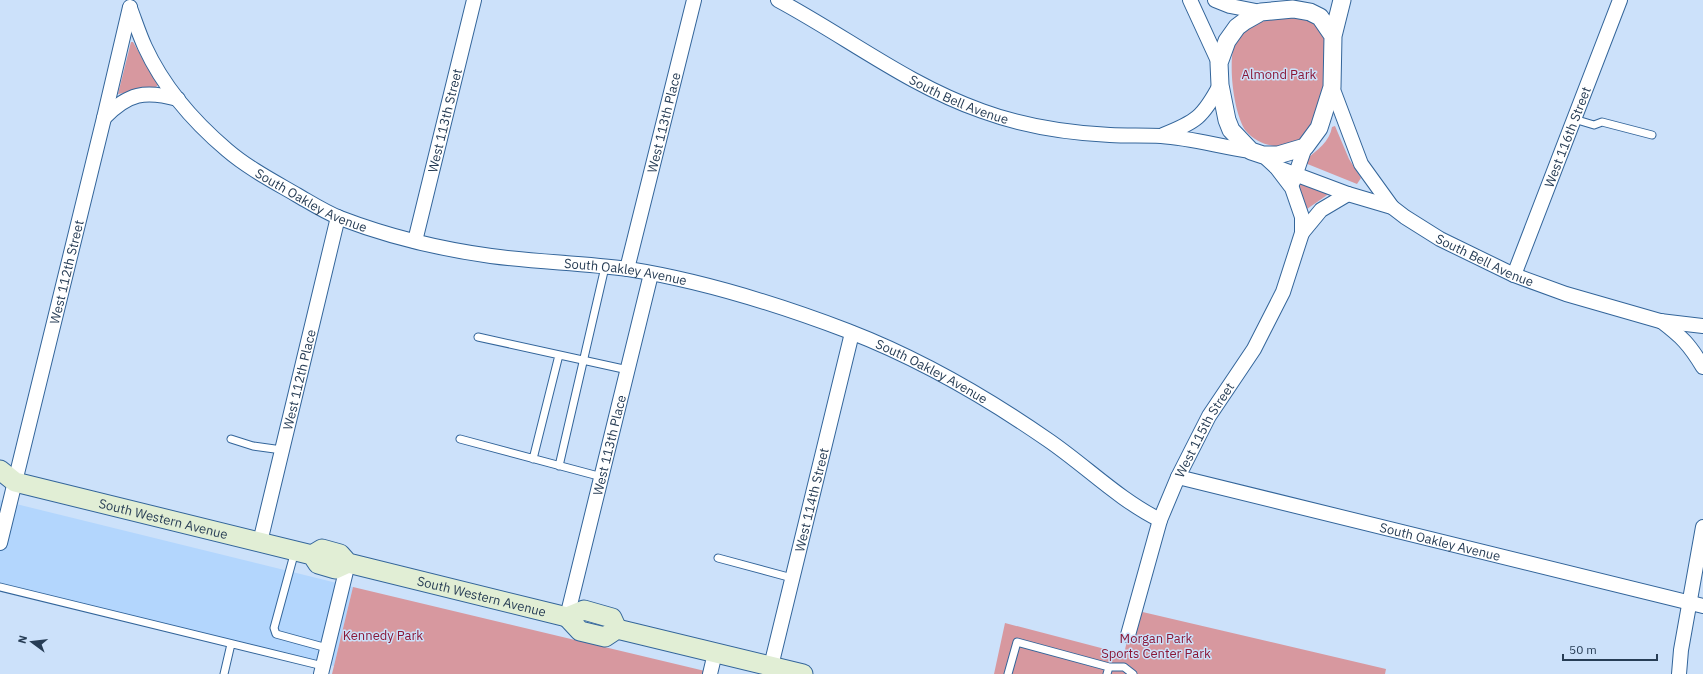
<svg xmlns="http://www.w3.org/2000/svg" width="1703" height="674" viewBox="0 0 1703 674" font-family="'IBM Plex Sans',sans-serif">
  <style>
    .built { fill: #b3d6fd }
    .green { fill: #d7989f }
    .lines { fill: none; stroke-linecap: round; stroke-linejoin: round }
    .service-casing { stroke: #33659a; stroke-width: 9 }
    .minor-casing { stroke: #33659a; stroke-width: 16 }
    .tertiary-casing { stroke: #33659a; stroke-width: 19 }
    .secondary-casing { stroke: #33659a; stroke-width: 21 }
    .service { stroke: #fff; stroke-width: 7 }
    .minor { stroke: #fff; stroke-width: 14 }
    .tertiary { stroke: #fff; stroke-width: 17 }
    .secondary { stroke: #e1eed5; stroke-width: 19 }
    .labels { text-anchor: middle; dominant-baseline: central; stroke-width: 3; stroke-linejoin: round; paint-order: stroke }
    .park-label { font-size: 13px; fill: #8a1737; stroke: #cce1fa }
    .street-label { font-size: 13px; fill: #273d55; stroke: #cce1fa }
  </style>
  <rect width="100%" height="100%" fill="#cce1fa"/>
  <path class="built" d="M0,500L353,587L334,666L0,585Z"/>
  <path class="green" d="M1305,15L1323,28C1324,45 1329,68 1326,85C1323,110 1310,145 1281,146C1268,147 1254,141 1246,131C1233,115 1224,46 1241,32C1258,18 1285,18 1305,15Z
    M131,42H133L158,85L156,87L118,94Z
    M1335,126L1349,159L1361,178L1357,184L1305,163L1306,159C1317,151 1330,141 1332,127Z
    M1301,179L1330,193L1307,209L1298,184Z
    M353,587L705,671V674H332Z
    M1134,610L1386,669L1385,674H994L1005,623L1124,654Z"/>
  <g class="lines">
    <defs>
      <path id="service" d="M1574,119L1594,125L1602,122L1652,135
        M478,337L628,370
        M231,439L253,446L282,450
        M460,439L602,477
        M533,459L559,355
        M559,466L605,267
        M295,551L274,628L276,634L327,648
        M718,558L792,578
        M0,587L323,666
        M1109,667H1124L1133,674
        M224,674L231,644
        M1008,674L1017,642L1109,667L1107,674"/>
      <g id="minor">
        <path id="s1" d="M778,0C847,37 908,85 982,111C1023,126 1067,133 1110,135C1127,136 1144,135 1161,136C1192,138 1221,147 1251,151"/>
        <path d="M1190,0L1219,63"/>
        <path d="M1215,0L1230,6L1261,12"/>
        <path id="s2" d="M130,8C135,21 139,34 145,47C163,86 194,122 227,150C248,168 273,181 297,195C311,203 325,212 340,218C387,236 440,249 491,256C537,262 583,263 628,269C704,281 777,304 848,331C918,358 986,397 1048,440C1086,466 1118,499 1160,520"/>
        <path d="M1332,87L1361,164L1392,207"/>
        <path d="M104,118C128,93 145,90 178,99"/>
        <path d="M1163,135C1196,122 1203,117 1220,85"/>
        <path id="s3" d="M1276,167L1348,194L1392,207L1405,217L1440,239L1514,275L1566,294L1660,321L1703,326"/>
        <path d="M1293,182L1305,147"/>
        <path d="M1302,233L1321,210L1348,194"/>
        <path id="s4" d="M415,241L474,0"/>
        <path id="s5" d="M627,269L694,0"/>
        <path id="s6" d="M1514,275L1620,0"/>
        <path d="M1661,321C1682,337 1689,344 1703,367"/>
        <path id="s7" d="M1178,477L1703,606"/>
        <path id="s8" d="M260,542L338,217"/>
        <path id="s9" d="M0,543L104,118L130,7"/>
        <path id="s10" d="M567,617L651,274"/>
        <path id="s11" d="M1128,635L1160,520L1178,477L1209,416L1254,349L1283,292L1302,233V217L1292,188L1276,167L1263,155"/>
        <path id="s12" d="M771,666L852,333"/>
        <path d="M321,674L348,563"/>
        <path d="M710,674L715,653"/>
        <path d="M1679,674L1681,650L1703,527"/>
      </g>
      <path id="tertiary" d="M1293,9L1310,12L1320,17L1333,36L1332,87L1319,128L1305,147L1278,155H1263L1251,151L1231,130L1227,120L1220,85L1219,63L1227,41L1237,27L1245,21L1261,12Z
        M1333,36L1342,0"/>
      <g id="secondary">
        <path id="s13" d="M0,470L15,482L312,555L318,564L335,569L348,563"/>
        <path id="s14" d="M312,555L322,549L340,554L348,563L567,617L584,610L612,618L617,629"/>
        <path d="M567,617L580,631L605,637L617,629L803,674"/>
      </g>
    </defs>
    <use href="#service" class="service-casing"/>
    <use href="#minor" class="minor-casing"/>
    <use href="#tertiary" class="tertiary-casing"/>
    <use href="#secondary" class="secondary-casing"/>
    <use href="#service" class="service"/>
    <use href="#minor" class="minor"/>
    <use href="#tertiary" class="tertiary"/>
    <use href="#secondary" class="secondary"/>
  </g>
  <g class="labels">
    <g class="park-label">
      <text x="1279" y="74">Almond Park</text>
      <text x="383" y="635">Kennedy Park</text>
      <text x="1156" y="638">Morgan Park<tspan x="1156" dy="15">Sports Center Park</tspan></text>
    </g>
    <g class="street-label">
      <text stroke="none"><textPath href="#s1" startOffset="207">South Bell Avenue</textPath></text>
      <text stroke="none"><textPath href="#s4" startOffset="124">West 113th Street</textPath></text>
      <text stroke="none"><textPath href="#s5" startOffset="151">West 113th Place</textPath></text>
      <text stroke="none"><textPath href="#s6" startOffset="148">West 116th Street</textPath></text>
      <text stroke="none"><textPath href="#s2" startOffset="273">South Oakley Avenue</textPath></text>
      <text stroke="none"><textPath href="#s3" startOffset="230">South Bell Avenue</textPath></text>
      <text stroke="none"><textPath href="#s9" startOffset="279">West 112th Street</textPath></text>
      <text stroke="none"><textPath href="#s2" startOffset="598">South Oakley Avenue</textPath></text>
      <text stroke="none"><textPath href="#s2" startOffset="922">South Oakley Avenue</textPath></text>
      <text stroke="none"><textPath href="#s8" startOffset="167">West 112th Place</textPath></text>
      <text stroke="none"><textPath href="#s11" startOffset="220">West 115th Street</textPath></text>
      <text stroke="none"><textPath href="#s10" startOffset="177">West 113th Place</textPath></text>
      <text stroke="none"><textPath href="#s12" startOffset="171">West 114th Street</textPath></text>
      <text stroke="none"><textPath href="#s13" startOffset="172">South Western Avenue</textPath></text>
      <text stroke="none"><textPath href="#s7" startOffset="270">South Oakley Avenue</textPath></text>
      <text stroke="none"><textPath href="#s14" startOffset="180">South Western Avenue</textPath></text>
    </g>
  </g>
  <g transform="translate(32 642) rotate(285)" stroke="#cce1fa" stroke-width="3" paint-order="stroke">
  <path d="M0-3L7 15L0 10L-7 15Z" fill="#273d55"/>
  <text y="-6" font-size="11" font-weight="bold" text-anchor="middle" fill="#273d55">N</text>
  </g>
  <path d="M1563 654v6h94v-6" fill="none" stroke="#273d55" stroke-width="2"/>
  <text x="1569" y="654" font-size="12" fill="#273d55" stroke="#cce1fa" stroke-width="3" paint-order="stroke">50 m</text>
</svg>
